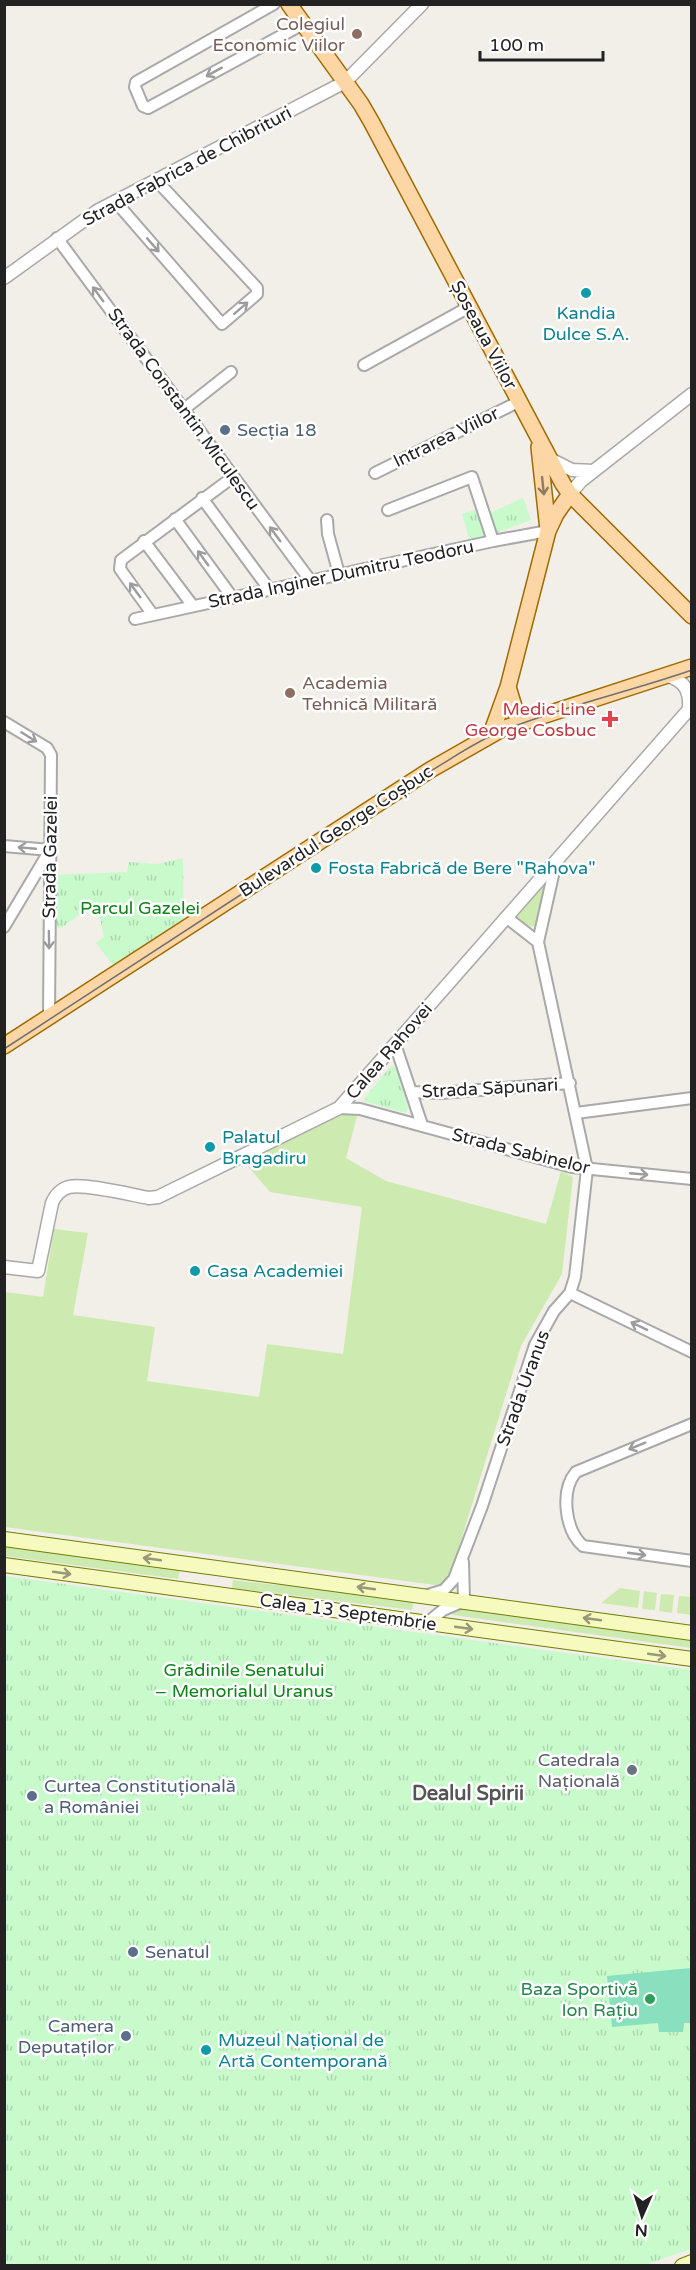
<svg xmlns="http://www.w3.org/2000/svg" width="696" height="2270" viewBox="0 0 696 2270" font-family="'Varela Round',sans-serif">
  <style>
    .grass { fill: #cdebb0 }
    .park { fill: url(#park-tufts) }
    .pitch { fill: #88e0be }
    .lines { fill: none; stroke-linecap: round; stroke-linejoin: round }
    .minor-casing { stroke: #a9a9a9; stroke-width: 14 }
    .tertiary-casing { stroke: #a9a9a9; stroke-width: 15 }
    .secondary-casing { stroke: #707d05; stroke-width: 16 }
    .primary-casing { stroke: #a06b00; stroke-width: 18 }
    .minor { stroke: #fff; stroke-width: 10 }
    .tertiary { stroke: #fff; stroke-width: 12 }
    .secondary { stroke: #f7fabf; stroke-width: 14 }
    .primary { stroke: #fcd6a4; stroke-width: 15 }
    .tram { stroke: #707070; stroke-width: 1.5 }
    .oneway { stroke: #9c9c9c }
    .oneway2 { stroke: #8f7c63 }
    .oneway3 { stroke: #979978 }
    .education-dot { fill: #8d6e63; stroke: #fff; stroke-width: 2 }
    .culture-dot { fill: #0f9aa8; stroke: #fff; stroke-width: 2 }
    .service-dot { fill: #5c6f8a; stroke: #fff; stroke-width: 2 }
    .health-dot { fill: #e0444e; stroke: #fff; stroke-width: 2 }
    .worship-dot { fill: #6b7280; stroke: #fff; stroke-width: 2 }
    .leisure-dot { fill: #2e9e5b; stroke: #fff; stroke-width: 2 }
    .labels { text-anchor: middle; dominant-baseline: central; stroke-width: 5; stroke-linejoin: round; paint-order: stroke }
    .education-label { font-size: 18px; fill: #785e54; stroke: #fff; text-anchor: end }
    .street-label { font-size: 18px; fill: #222; stroke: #fff }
    .culture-label { font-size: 18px; fill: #0d838f; stroke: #fff; text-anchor: start }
    .service-label { font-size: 18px; fill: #4e5e75; stroke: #fff; text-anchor: start }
    .health-label { font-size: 18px; fill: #be3a42; stroke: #fff; text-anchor: end }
    .park-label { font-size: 18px; fill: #0c8416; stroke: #fff }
    .worship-label { font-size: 18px; fill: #5b616d; stroke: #fff; text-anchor: end }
    .leisure-label { font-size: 18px; fill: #27864d; stroke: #fff; text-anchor: end }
    .neighbourhood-label { font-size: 20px; font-weight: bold; fill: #555; stroke: #fff }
  </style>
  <defs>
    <pattern id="park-tufts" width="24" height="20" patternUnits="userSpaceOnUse" patternTransform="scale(1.5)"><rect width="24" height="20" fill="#c8facc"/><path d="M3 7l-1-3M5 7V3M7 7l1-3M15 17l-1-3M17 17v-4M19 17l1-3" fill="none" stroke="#acd6af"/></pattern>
  </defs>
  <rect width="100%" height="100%" fill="#f2efe9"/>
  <path class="grass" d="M538,886L546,890L536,926L527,927L517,919L516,915Z
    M341,1112L357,1116L346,1158L386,1181L546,1224L561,1171L573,1177L562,1274L521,1346L449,1579L444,1583L435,1585L5,1527V1292L43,1297L54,1229L88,1233L73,1315L155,1327L147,1381L259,1397L267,1344L343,1354L362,1207L270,1192L244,1162Z
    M5,1546L180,1570L178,1579L5,1556Z
    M233,1580L276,1585L282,1584L414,1601L412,1610L232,1588Z
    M620,1588L640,1591L638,1608L601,1603Z
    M644,1591L657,1593L655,1610L642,1609Z
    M661,1594L674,1595L672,1613L659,1611Z
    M679,1596L691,1597V1615L677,1613Z
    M455,1607L691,1640V1648L453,1615L450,1611Z"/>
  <path class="park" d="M523,498L531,520L496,533L490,513Z
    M481,508L489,536L470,542L462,514Z
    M183,858L184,924L115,968L96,943L104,937L98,909L81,914L61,928L49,926V875L127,872L129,862L157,864Z
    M393,1066L396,1068L408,1107L406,1113L366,1102L363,1100L390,1067Z
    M5,1576L691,1670V2249L642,2266H5Z"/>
  <path class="pitch" d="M691,1968V2023H684L683,2032H659L658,2023L612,2027L607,1976Z"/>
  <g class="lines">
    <defs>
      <path id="minor" d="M274,4L136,82L135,87L143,106L148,108L303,24
        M115,201L222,324L257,294V288L156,180
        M57,238L310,580
        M364,365L469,307
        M183,410L231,372
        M375,473L518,402
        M202,498L269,589
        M388,510L472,477L493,541
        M175,519L232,597
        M327,520L328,534L339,574
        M144,541L193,606
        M153,615L120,569L121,560L233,477
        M135,619L493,541L548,531
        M4,722L47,748L51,755L49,1017
        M4,846L50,850L4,927
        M506,917L538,942
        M395,1044L422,1125
        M411,1092L440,1093L570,1083
        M339,1108L360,1109L572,1167L692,1179
        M576,1113L692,1098
        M570,1293L692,1352
        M692,1424L576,1472C560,1491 565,1530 583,1546L692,1561
        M428,1595L444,1590L454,1579L482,1506L535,1345L554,1311L570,1293L575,1277L587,1169L538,942L556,862
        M427,1623L443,1610L464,1601L463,1562"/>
      <path id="tertiary" d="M4,278L97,211L345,82L422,4
        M550,459L572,470L594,471
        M570,494L581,481L692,394
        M668,676C685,681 690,691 689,708
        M4,1267L38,1271L52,1203C55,1196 61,1189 69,1187C84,1183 132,1195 149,1198L158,1197L339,1108L692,706"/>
      <path id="secondary" d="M4,1539L692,1633
        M4,1565L692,1659
        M682,2266L692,2262"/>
      <path id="primary" d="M289,4L361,104L372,123L563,484L570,494L692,616
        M539,447L548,530
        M508,687L519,723
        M491,734L508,687L548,531L556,514L570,494
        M4,1046L430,770L502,729L692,667"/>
    </defs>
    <use href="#minor" class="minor-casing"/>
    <use href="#tertiary" class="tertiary-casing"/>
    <use href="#secondary" class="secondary-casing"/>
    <use href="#primary" class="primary-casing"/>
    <use href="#minor" class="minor"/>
    <use href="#tertiary" class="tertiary"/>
    <use href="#secondary" class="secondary"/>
    <use href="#primary" class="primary"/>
    <path class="tram" d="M4,1049L429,772C453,758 476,741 502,731C563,706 629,692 692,670"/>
  </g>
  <defs><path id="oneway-shaft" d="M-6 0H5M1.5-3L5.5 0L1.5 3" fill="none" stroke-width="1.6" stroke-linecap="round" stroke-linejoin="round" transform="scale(1.5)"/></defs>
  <g class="oneway">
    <use href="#oneway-shaft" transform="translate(214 72) rotate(151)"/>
    <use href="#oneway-shaft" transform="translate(153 245) rotate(49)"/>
    <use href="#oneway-shaft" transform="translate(98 294) rotate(-126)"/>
    <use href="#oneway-shaft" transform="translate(241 308) rotate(-41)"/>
    <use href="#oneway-shaft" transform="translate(275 534) rotate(-127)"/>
    <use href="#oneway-shaft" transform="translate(203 558) rotate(-126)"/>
    <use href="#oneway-shaft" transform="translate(135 590) rotate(-126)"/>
    <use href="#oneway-shaft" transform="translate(29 737) rotate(32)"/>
    <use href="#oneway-shaft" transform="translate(27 848) rotate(-175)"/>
    <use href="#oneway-shaft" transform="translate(49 940) rotate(89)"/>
    <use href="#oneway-shaft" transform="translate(639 1174) rotate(5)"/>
    <use href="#oneway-shaft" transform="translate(639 1326) rotate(-154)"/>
    <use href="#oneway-shaft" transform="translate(637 1446) rotate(158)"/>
    <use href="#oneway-shaft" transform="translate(637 1554) rotate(8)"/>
  </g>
  <use class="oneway2" href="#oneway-shaft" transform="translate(543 486) rotate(84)"/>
  <g class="oneway3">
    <use href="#oneway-shaft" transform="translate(152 1559) rotate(-172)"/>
    <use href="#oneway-shaft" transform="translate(62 1573) rotate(8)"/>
    <use href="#oneway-shaft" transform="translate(366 1588) rotate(-172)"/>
    <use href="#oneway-shaft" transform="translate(592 1619) rotate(-172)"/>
    <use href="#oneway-shaft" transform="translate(464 1628) rotate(8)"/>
    <use href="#oneway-shaft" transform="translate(657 1655) rotate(8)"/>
  </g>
  <g class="education-dot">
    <circle cx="357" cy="34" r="6"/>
    <circle cx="290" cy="693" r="6"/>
  </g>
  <g class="culture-dot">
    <circle cx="586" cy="293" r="6"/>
    <circle cx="316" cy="868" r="6"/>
    <circle cx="210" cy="1147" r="6"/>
    <circle cx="195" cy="1271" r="6"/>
    <circle cx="206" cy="2050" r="6"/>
  </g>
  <g class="service-dot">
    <circle cx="225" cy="430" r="6"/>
    <circle cx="32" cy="1796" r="6"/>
    <circle cx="133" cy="1952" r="6"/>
    <circle cx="126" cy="2036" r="6"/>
  </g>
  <path class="health-dot" d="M607 710h6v6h6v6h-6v6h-6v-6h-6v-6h6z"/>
  <circle class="worship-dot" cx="632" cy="1770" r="6"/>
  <circle class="leisure-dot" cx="650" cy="1999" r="6"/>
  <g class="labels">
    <g class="education-label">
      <text x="345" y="24">Colegiul<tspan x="345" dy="21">Economic Viilor</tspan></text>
      <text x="302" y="683" text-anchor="start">Academia<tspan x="302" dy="21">Tehnică Militară</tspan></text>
    </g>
    <g class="street-label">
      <text transform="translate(187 166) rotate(-28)">Strada Fabrica de Chibrituri</text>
      <text transform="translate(484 335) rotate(62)">Șoseaua Viilor</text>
      <text transform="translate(184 409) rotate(54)">Strada Constantin Miculescu</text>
      <text transform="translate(446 437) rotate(-26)">Intrarea Viilor</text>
      <text transform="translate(341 574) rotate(-12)">Strada Inginer Dumitru Teodoru</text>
      <text transform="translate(336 831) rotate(-33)">Bulevardul George Coșbuc</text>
      <text transform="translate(50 857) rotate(-89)">Strada Gazelei</text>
      <text transform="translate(389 1051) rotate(-49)">Calea Rahovei</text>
      <text transform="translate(490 1088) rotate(-3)">Strada Săpunari</text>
      <text transform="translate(521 1151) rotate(14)">Strada Sabinelor</text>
      <text transform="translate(523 1388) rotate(-70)">Strada Uranus</text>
      <text transform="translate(348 1612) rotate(8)">Calea 13 Septembrie</text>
    </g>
    <g class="culture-label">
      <text x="586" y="313" text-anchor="middle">Kandia<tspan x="586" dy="21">Dulce S.A.</tspan></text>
      <text x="328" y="868">Fosta Fabrică de Bere "Rahova"</text>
      <text x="222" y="1137">Palatul<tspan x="222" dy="21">Bragadiru</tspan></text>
      <text x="207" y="1271">Casa Academiei</text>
      <text x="218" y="2040">Muzeul Național de<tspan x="218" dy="21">Artă Contemporană</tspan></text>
    </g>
    <g class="service-label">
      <text x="237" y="430">Secția 18</text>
      <text x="44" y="1786">Curtea Constituțională<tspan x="44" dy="21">a României</tspan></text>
      <text x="145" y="1952">Senatul</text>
      <text x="114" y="2026" text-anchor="end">Camera<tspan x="114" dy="21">Deputaților</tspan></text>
    </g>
    <g class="health-label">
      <text x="596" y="709">Medic Line<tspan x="596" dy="21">George Cosbuc</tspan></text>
    </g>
    <g class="park-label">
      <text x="140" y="908">Parcul Gazelei</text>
      <text x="244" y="1670">Grădinile Senatului<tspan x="244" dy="21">– Memorialul Uranus</tspan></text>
    </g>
    <g class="worship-label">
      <text x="620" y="1760">Catedrala<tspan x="620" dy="21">Națională</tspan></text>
    </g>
    <g class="leisure-label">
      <text x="638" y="1989">Baza Sportivă<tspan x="638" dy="21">Ion Rațiu</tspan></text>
    </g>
    <g class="neighbourhood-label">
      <text x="468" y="1794">Dealul Spirii</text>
    </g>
  </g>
  <rect width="696" height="2270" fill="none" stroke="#222222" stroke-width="12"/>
  <g transform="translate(642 2216) rotate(183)" stroke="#ffffff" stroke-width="4.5" paint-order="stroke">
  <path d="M0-4.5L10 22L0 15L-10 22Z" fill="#222222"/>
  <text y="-9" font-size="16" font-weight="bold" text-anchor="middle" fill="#222222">N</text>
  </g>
  <path d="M480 51v9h123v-9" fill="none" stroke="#222222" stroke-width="3"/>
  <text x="489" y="51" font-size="18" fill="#222222" stroke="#ffffff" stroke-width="4.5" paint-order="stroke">100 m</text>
</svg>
